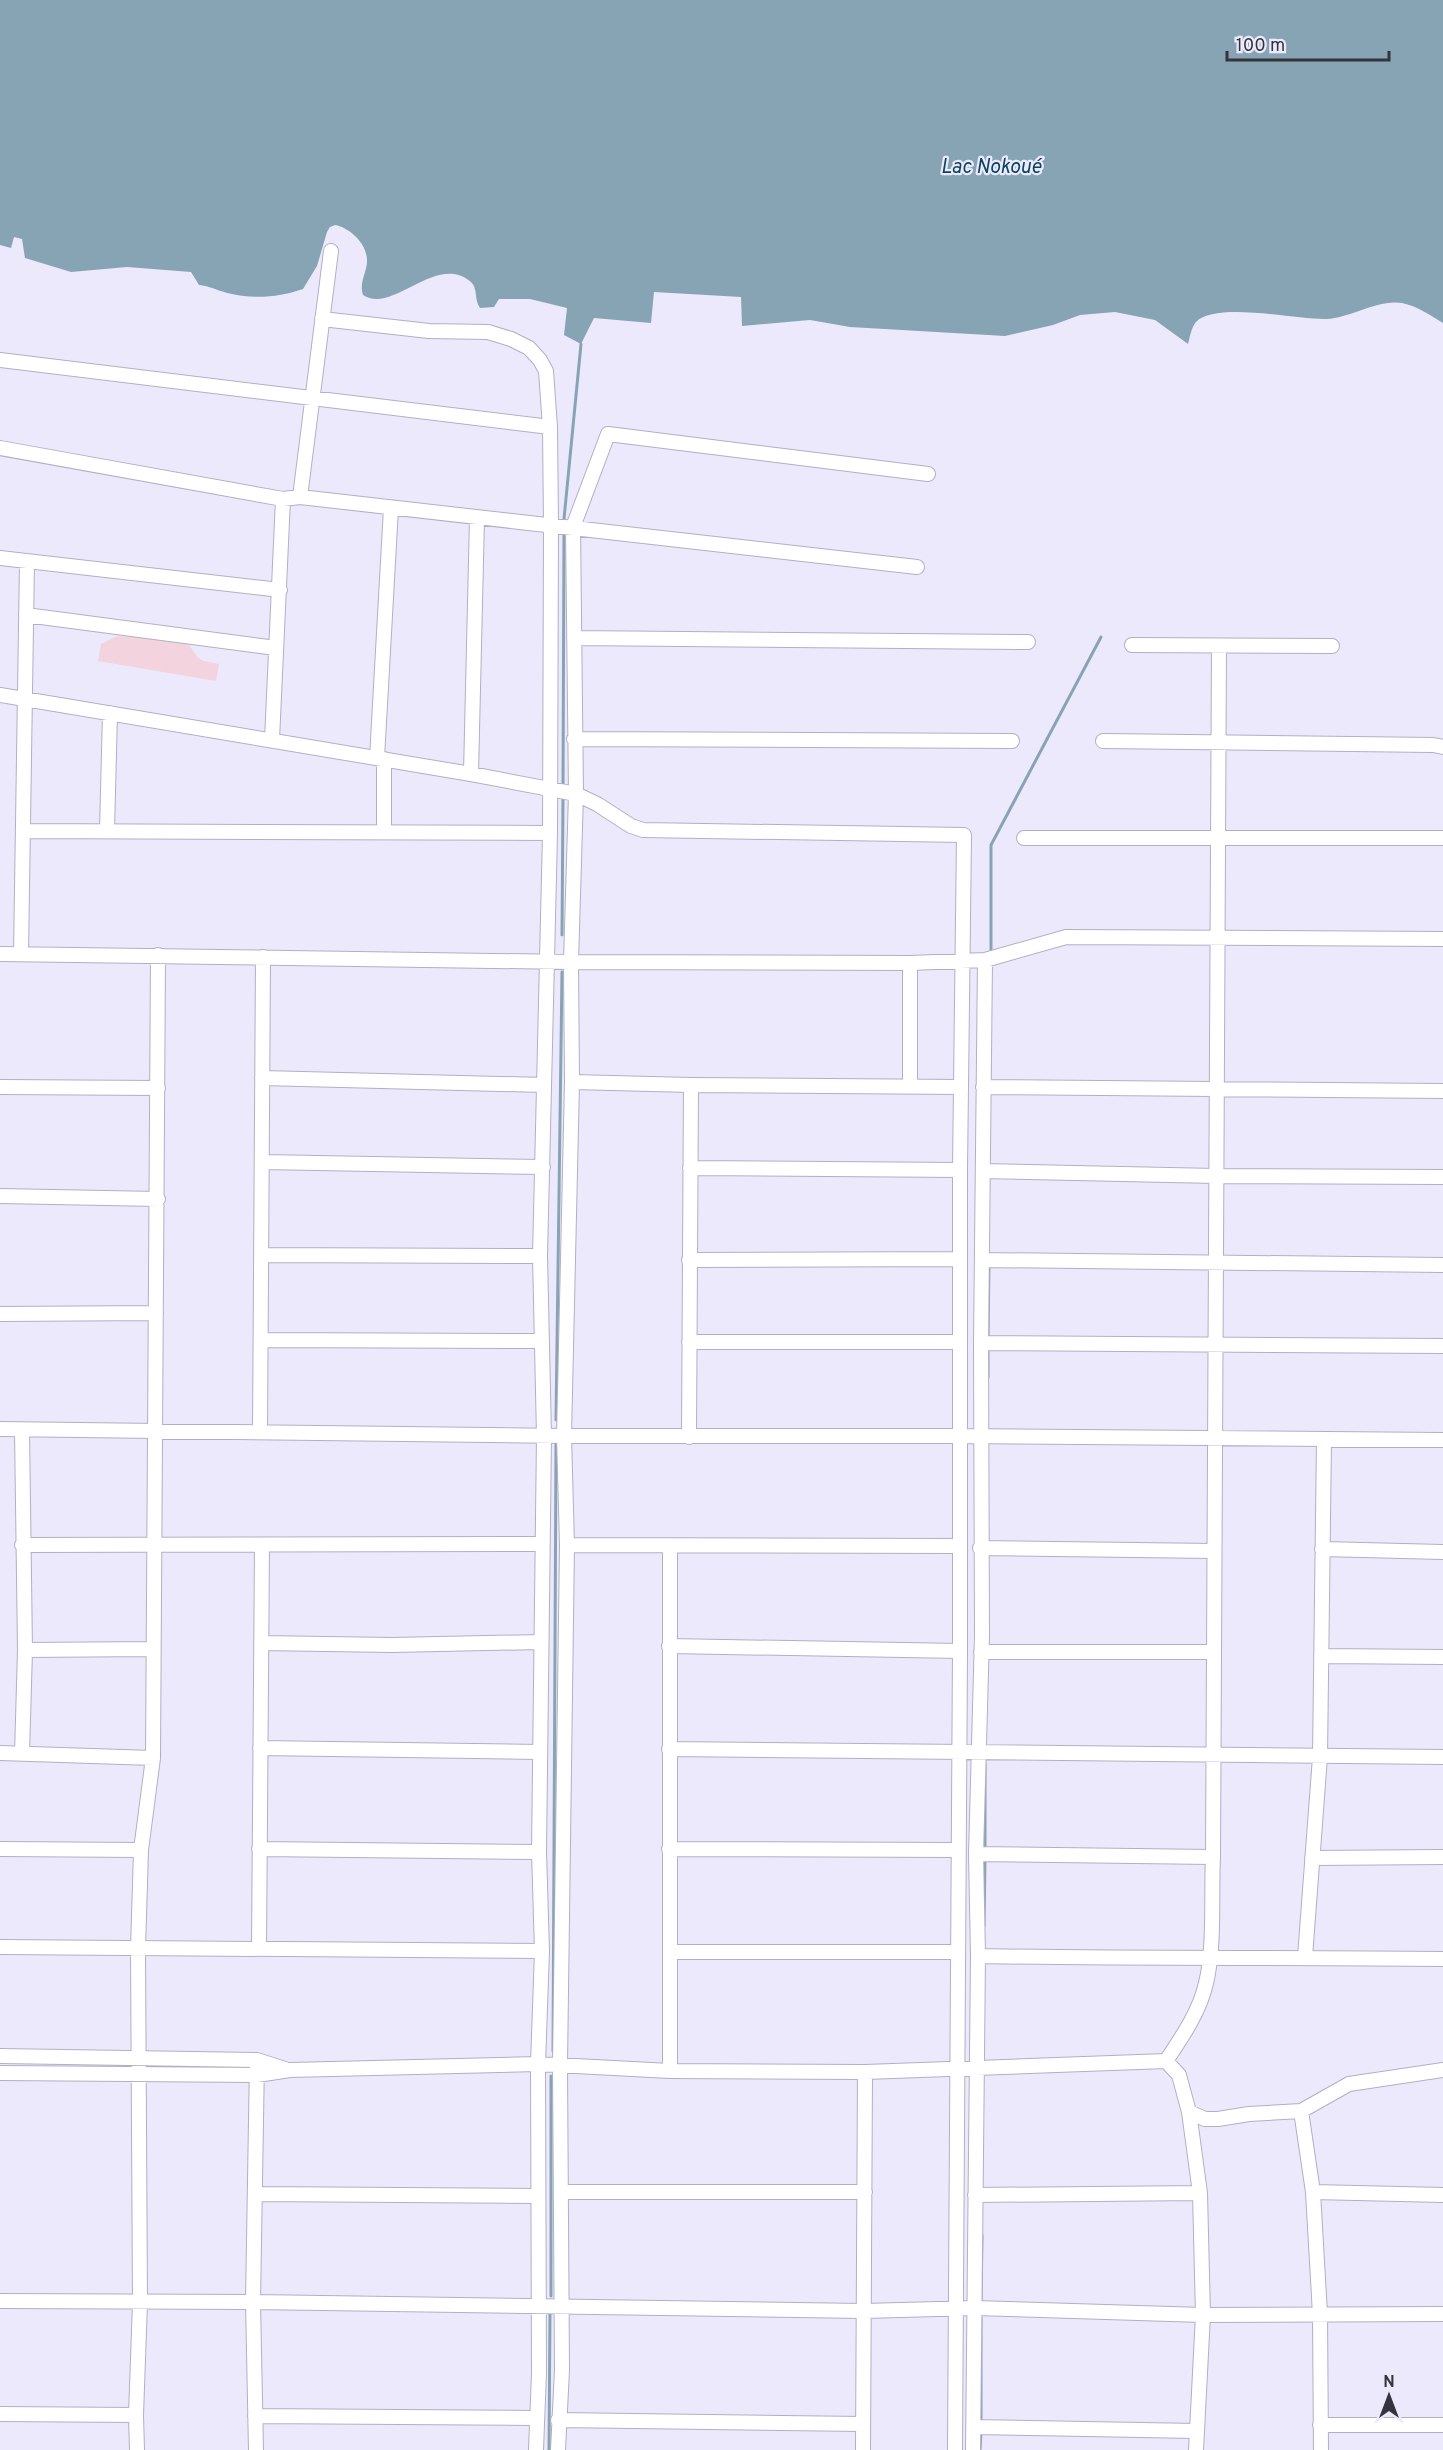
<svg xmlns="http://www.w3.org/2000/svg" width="1443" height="2450" viewBox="0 0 1443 2450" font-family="Overpass,sans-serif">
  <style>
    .green { fill: #f3d3dd }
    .water { fill: #87a4b5 }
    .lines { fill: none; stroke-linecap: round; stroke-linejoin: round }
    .stream { stroke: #87a4b5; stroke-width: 3 }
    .minor-casing { stroke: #b3afc3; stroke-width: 16 }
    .minor { stroke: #fff; stroke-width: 14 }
    .labels { text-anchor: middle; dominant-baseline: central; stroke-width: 4.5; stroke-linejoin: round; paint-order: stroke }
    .water-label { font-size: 20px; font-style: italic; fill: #09455e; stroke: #ede9fd }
  </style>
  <rect width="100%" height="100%" fill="#ede9fd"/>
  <path class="green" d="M117,636L170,639L189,645L198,658L204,661L219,664L216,681L98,661L101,644Z"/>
  <path class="water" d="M0,0H1443V323C1430,315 1417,306 1402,303C1377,299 1351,318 1326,319C1298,320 1216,301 1196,322C1191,328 1190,337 1188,344L1155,320L1115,312L1080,315L1053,325L1005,336L850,327L810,320L742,326L741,297L654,292L651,323L594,318L581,344L564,335L567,308L530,299H499L494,307L480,308C474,300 478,288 471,282C437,252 392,315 363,295C359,282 366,275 367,262C368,245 351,228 335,225L330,227L327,232L317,266L303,289C277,298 253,299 227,293C217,290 209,286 199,285L191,272L127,267L71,272L25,258L22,239L14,237L11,248L0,245Z"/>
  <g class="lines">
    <path class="stream" d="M564,519L581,344
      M563,787L564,532
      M562,935L563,796
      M991,950V845L1101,637
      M988,1338L989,1263
      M988,1377V1347
      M556,1420L562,972
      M985,1851V1764
      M984,1926L985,1857
      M553,2051L556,1444
      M551,2296V2076
      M981,2302L982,2235
      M981,2424V2318
      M549,2450L550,2311
      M980,2450L981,2431"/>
    <defs>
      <path id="minor" d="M322,319L429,331L488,332L511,339L529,348L540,360L546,371L550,427L551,525L550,833L540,1256L544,1436L539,1852L542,1951L538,2064L539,2373L536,2450
        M0,360L550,427
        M0,448L283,499L300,497L917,567
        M300,497L331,251
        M0,558L280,590
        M26,615L276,648
        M574,638L1028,642
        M1132,645L1332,646
        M0,695L471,774L576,794L597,804L631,826L643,830L964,835L960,1170V1651L955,2450
        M574,739L1012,741
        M272,740L283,499
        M1103,741L1433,745L1443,747
        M377,758L391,508
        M384,759V832
        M471,774L477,518
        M23,831L550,833
        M107,831L110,713
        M1024,838H1443
        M0,954L571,962L910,963L985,960L1066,937L1443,939
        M21,954L27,561
        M910,963V1087
        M262,1078L544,1085
        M572,1082L691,1085L961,1087
        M0,1087L158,1088
        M983,1087L1443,1091
        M262,1162L543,1167
        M690,1168L960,1170
        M983,1171L1216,1176L1443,1177
        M0,1196L158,1199
        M261,1255L540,1256
        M689,1260L960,1259
        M983,1260L1443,1265
        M0,1314L156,1313
        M261,1340L540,1341
        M689,1342H959
        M981,1343L1443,1346
        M0,1429L564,1436H961L1443,1440
        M22,1430L25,1650L22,1754
        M260,1432L263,957
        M689,1437L691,1085
        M22,1545L541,1544
        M567,1545L960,1546
        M670,1546V2071
        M980,1548L1214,1551
        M1322,1549L1443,1552
        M261,1643L392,1645L540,1642
        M669,1646L960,1651
        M25,1650L153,1649
        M981,1652H1214
        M1321,1656L1443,1657
        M260,1748L539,1752
        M669,1749L1443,1757
        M0,1753L153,1758
        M0,1849L141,1850
        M259,1849L539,1852
        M669,1849L958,1850
        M976,1854L1213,1857
        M1312,1858L1443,1857
        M0,1947L542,1951
        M259,1949L262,1545
        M670,1952H957
        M978,1956C1133,1959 1288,1957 1443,1959
        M1305,1957L1320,1757L1324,1440
        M0,2056L257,2060L285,2069
        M1166,2061C1182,2037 1200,2011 1206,1983C1215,1947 1211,1895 1213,1857L1219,646
        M0,2073L257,2075L290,2070L538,2064L670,2071L865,2072L1166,2061L1179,2075L1189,2112L1205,2119H1218L1249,2114L1301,2111L1349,2084L1443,2070
        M1301,2111L1313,2192L1320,2314L1321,2450
        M1189,2112L1200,2193L1203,2315L1196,2450
        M561,2192H865
        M1313,2192L1443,2195
        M256,2194L538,2196
        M975,2195L1200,2193
        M0,2301L253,2302L864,2311L974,2308L1203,2315L1443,2314
        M0,2414L136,2415
        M255,2416L536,2418
        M558,2420L863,2424
        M1320,2425H1443
        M973,2427L1197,2431
        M137,2450L136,2415L140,2303L138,1949L141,1850L153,1758L158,955
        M256,2450L253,2302L257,2060
        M558,2450L562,2370L560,2065L567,1545L564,1436L572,1082L571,962L576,794L573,527L608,434L928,474
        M863,2450L865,2072
        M973,2450L978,1956L976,1854L982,1635L981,1343L985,960"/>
    </defs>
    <use href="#minor" class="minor-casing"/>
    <use href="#minor" class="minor"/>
  </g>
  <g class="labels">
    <g class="water-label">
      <text x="991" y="168">Lac Nokoué</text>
    </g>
  </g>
  <g transform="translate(1389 2396)" stroke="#ede9fd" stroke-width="4.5" paint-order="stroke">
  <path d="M0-4.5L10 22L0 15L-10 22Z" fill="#35333b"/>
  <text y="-9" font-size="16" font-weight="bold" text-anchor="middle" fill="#35333b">N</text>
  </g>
  <path d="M1227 51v9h162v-9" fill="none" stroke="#35333b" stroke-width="3"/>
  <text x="1236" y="51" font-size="18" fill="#35333b" stroke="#ede9fd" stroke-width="4.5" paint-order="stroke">100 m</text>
</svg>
